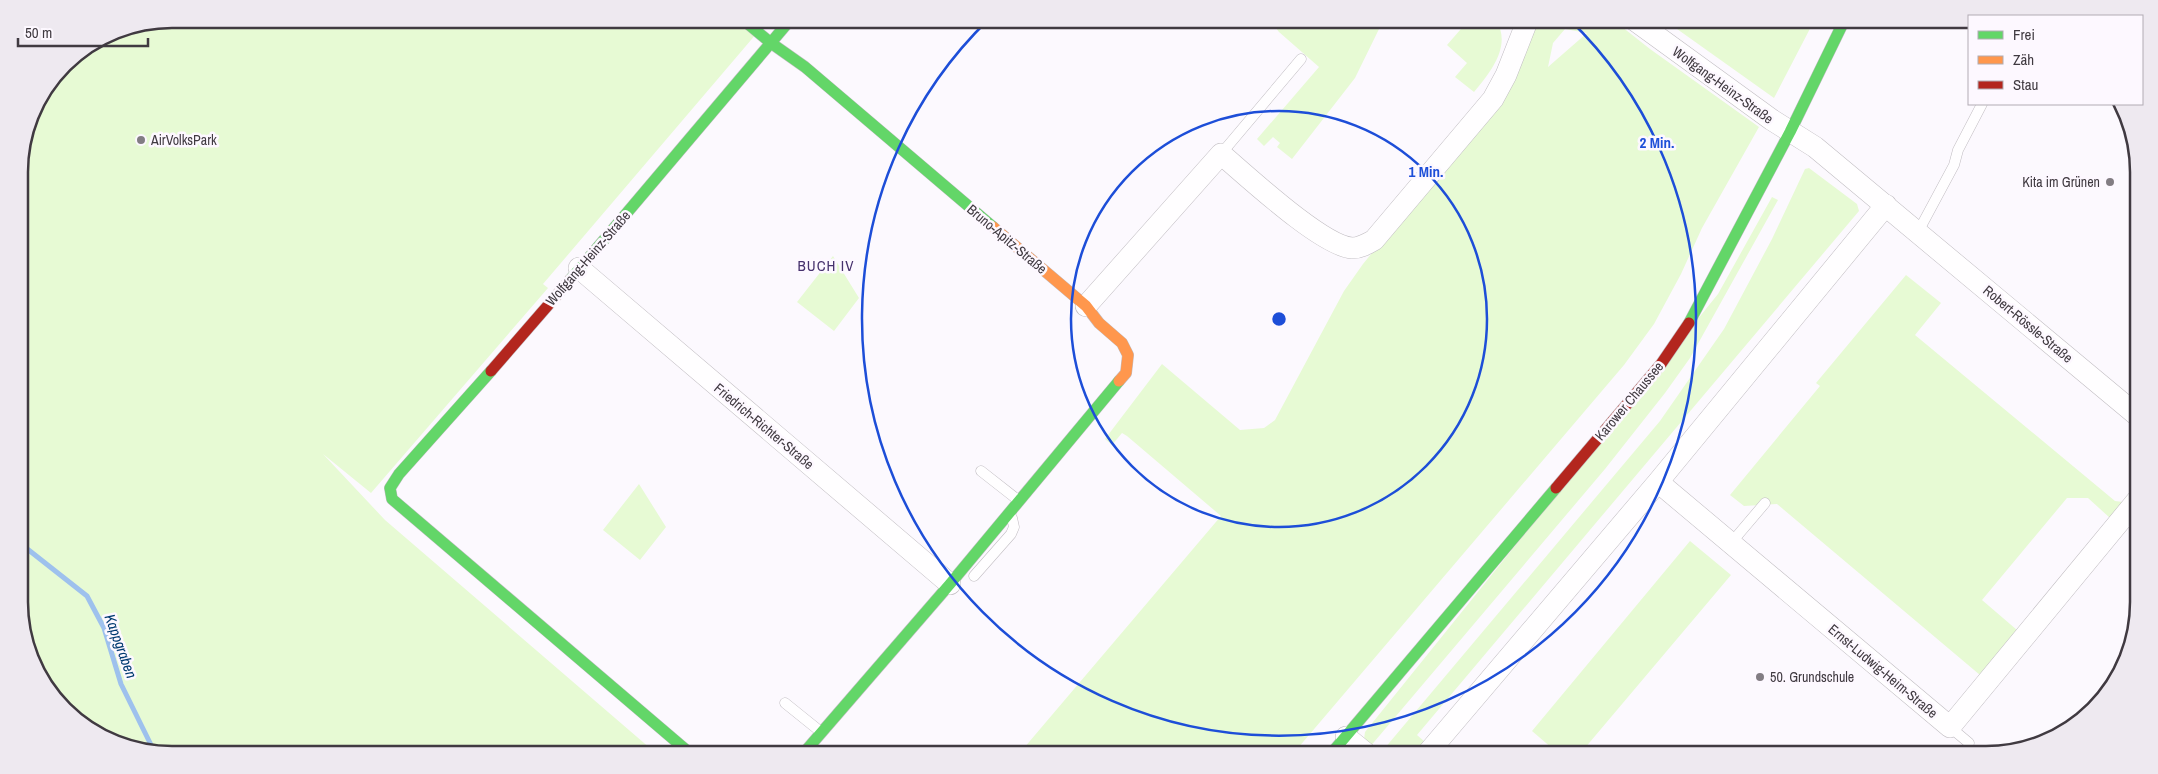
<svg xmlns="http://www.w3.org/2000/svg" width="2158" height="774" viewBox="0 0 2158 774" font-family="'Archivo Narrow',sans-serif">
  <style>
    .green { fill: #e7fad4; fill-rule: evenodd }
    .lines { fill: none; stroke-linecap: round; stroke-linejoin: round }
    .stream { stroke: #9ec1ed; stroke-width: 5 }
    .lane-casing { stroke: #c1bdc2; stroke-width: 11 }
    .street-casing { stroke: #c1bdc2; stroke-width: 22 }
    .fast-casing { stroke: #c1bdc2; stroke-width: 12 }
    .slow-casing { stroke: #c1bdc2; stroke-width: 12 }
    .jam-casing { stroke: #c1bdc2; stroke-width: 12 }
    .lane { stroke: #fffeff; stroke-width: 10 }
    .street { stroke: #fffeff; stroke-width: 21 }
    .fast { stroke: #63d668; stroke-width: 11 }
    .slow { stroke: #ff974d; stroke-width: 11 }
    .jam { stroke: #b3261e; stroke-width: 11 }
    .ring { fill: none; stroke: #1d4ed8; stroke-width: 2.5 }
    .poi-dot { fill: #827d83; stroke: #fdf8ff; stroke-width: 2 }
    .labels { text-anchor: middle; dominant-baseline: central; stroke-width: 5; stroke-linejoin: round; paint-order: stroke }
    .street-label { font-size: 14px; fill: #403a41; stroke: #fdf8ff }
    .poi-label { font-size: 14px; fill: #403a41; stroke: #fdf8ff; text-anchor: start }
    .neighbourhood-label { font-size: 15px; letter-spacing: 1px; fill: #46326d; stroke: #fdf8ff }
    .water-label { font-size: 15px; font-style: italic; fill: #003a70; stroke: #fdf8ff }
    .rim { fill: none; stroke: #403a41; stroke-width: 2.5 }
    .centre { fill: #1d4ed8; stroke: #fdf8ff; stroke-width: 2.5 }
    .ring-label { font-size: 15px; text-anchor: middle; font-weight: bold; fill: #1d4ed8; stroke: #fdf8ff; stroke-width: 5; stroke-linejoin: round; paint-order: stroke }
  </style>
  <rect width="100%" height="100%" fill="#fcf9fe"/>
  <path class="green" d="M171,19H769L543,284L548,288L371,493L323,454L385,520L658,755H171L123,747L57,703L22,632L19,161L35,104L71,57L113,30Z
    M1269,19H1372L1380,27L1355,78L1292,159L1277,147L1280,143L1273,137L1264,146L1257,139L1319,67L1279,32Z
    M1464,19H1495C1513,44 1491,72 1474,92L1455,77L1467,63L1447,45L1467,22Z
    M1539,19H1612L1650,49L1759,127L1702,228L1681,274L1654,324L1624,365L1292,755H1018L1221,516L1127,436L1122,433L1112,445L1105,439L1162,364L1240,430L1264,428L1275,420L1344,291L1363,264L1516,76ZM1565,29L1587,33L1548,67L1553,43Z
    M1663,19H1815L1774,98Z
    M1809,168L1857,204L1859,211L1417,735L1425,742L1414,755H1379L1660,421L1724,329L1772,239L1805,169Z
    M1772,197L1778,200L1690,358L1665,393L1605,469L1369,748L1364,739L1365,732L1718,294Z
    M833,256L859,298L834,331L797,302Z
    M1906,275L1941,303L1915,335L2115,501L2123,502L2110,518L2088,498H2067L1982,600L2017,630L1980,675L1777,504L1744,506L1730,495L1820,386L1816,383Z
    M639,484L666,527L640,560L603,530Z
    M1690,541L1731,575L1579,755H1560L1532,731Z"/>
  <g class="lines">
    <path class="stream" d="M21,544L87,596L104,628L121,684L155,753"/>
    <defs>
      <path id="lane" d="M1221,154L1301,59
        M1918,232L1954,165L1958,150L1982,104
        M981,471L1018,500
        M2124,517L2139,529
        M1731,543L1765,503
        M974,576L1011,534L1014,527L1012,518
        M785,703L821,732
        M1950,727L1969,743"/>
      <path id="street" d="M1633,19L1772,120L1815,147L2139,417
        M579,268L950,584
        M1086,306L1221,154C1247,176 1322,246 1352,248C1360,248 1367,244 1374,240L1493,99L1506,75L1528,19
        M1658,482L1950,727L2139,498
        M1346,737L1368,755
        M1426,755L1658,482L1886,205"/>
      <path id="fast" d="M742,19L771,43L805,67L993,227
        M570,280L791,19
        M1689,323L1790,132L1845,19
        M491,371L399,474L390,488L392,499L692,755
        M802,755L950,584L1119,381
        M1330,755L1556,488"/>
      <path id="slow" d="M993,227L1086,306L1099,323L1122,343L1128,355L1126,373L1119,381"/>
      <path id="jam" d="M491,371L570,280
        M1556,488L1661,364L1689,323"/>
    </defs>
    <use href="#lane" class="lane-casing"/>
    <use href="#street" class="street-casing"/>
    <use href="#fast" class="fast-casing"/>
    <use href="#slow" class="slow-casing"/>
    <use href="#jam" class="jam-casing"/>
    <use href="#lane" class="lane"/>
    <use href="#street" class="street"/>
    <use href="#fast" class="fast"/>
    <use href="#slow" class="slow"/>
    <use href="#jam" class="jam"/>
  </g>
  <g class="ring">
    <circle cx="1279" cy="319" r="208"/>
    <path d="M1569 19A417 417 0 1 1 989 19"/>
  </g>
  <g class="poi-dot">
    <circle cx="141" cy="140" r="5"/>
    <circle cx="2110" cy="182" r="5"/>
    <circle cx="1760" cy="677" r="5"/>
  </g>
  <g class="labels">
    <g class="street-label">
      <text transform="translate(1723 85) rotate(36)">Wolfgang-Heinz-Straße</text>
      <text transform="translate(1007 239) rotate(40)">Bruno-Apitz-Straße</text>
      <text transform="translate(588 258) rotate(-49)">Wolfgang-Heinz-Straße</text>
      <text transform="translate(2028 324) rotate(40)">Robert-Rössle-Straße</text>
      <text transform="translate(1629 401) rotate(-50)">Karower Chaussee</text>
      <text transform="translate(764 426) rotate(40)">Friedrich-Richter-Straße</text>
      <text transform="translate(1883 671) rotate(40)">Ernst-Ludwig-Heim-Straße</text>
    </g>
    <g class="poi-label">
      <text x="151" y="140">AirVolksPark</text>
      <text x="2100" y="182" text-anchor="end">Kita im Grünen</text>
      <text x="1770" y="677">50. Grundschule</text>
    </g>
    <g class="neighbourhood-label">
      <text x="826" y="265">BUCH IV</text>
    </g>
    <g class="water-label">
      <text transform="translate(121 646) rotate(70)">Kappgraben</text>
    </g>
  </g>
  <path d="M0 0H2158V774H0ZM172 28H1986A144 144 0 0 1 2130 172V602A144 144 0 0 1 1986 746H172A144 144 0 0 1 28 602V172A144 144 0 0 1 172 28Z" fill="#eee9f0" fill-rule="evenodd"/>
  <path class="rim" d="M172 28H1986A144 144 0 0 1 2130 172V602A144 144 0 0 1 1986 746H172A144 144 0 0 1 28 602V172A144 144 0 0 1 172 28Z"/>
  <circle cx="1279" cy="319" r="8" class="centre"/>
  <g class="ring-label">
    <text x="1657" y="148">2 Min.</text>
    <text x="1426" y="177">1 Min.</text>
  </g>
  <rect x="1968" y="15" width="175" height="90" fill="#fdf8ff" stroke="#b1acb3"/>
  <rect x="1978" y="31" width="25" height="8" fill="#63d668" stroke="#b1acb3"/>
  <text x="2013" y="40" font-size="15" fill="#403a41">Frei</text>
  <rect x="1978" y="56" width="25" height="8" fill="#ff974d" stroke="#b1acb3"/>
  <text x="2013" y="65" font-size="15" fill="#403a41">Zäh</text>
  <rect x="1978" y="81" width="25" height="8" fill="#b3261e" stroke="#b1acb3"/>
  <text x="2013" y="90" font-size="15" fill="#403a41">Stau</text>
  <path d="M18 38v8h130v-8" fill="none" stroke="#403a41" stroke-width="2.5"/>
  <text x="25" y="38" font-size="15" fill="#403a41" stroke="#fdf8ff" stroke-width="4" paint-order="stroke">50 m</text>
</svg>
